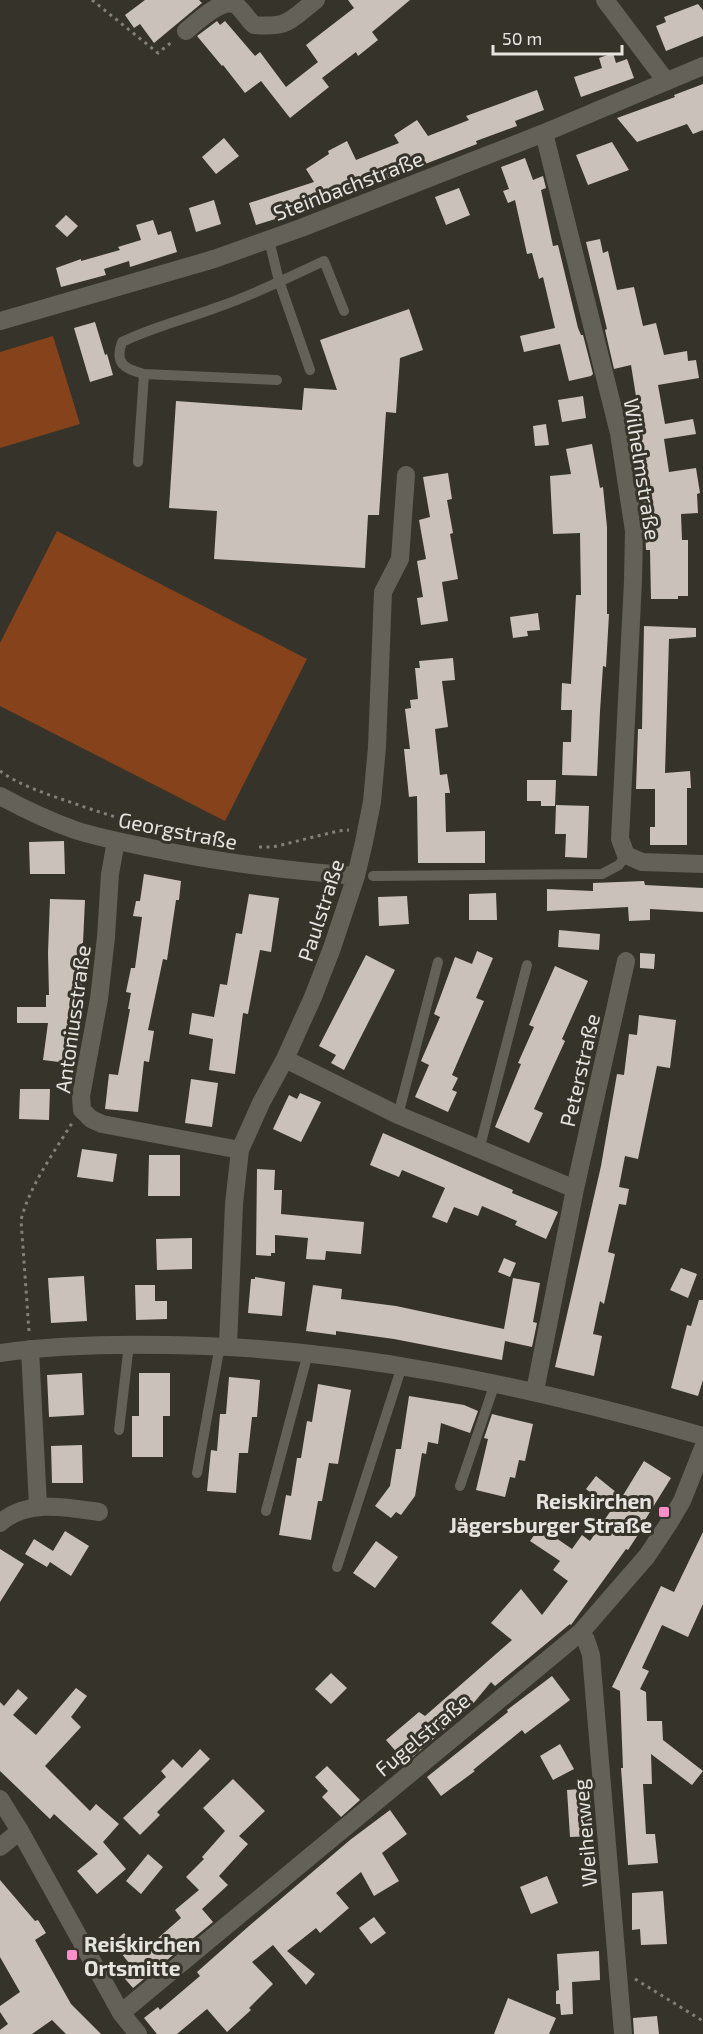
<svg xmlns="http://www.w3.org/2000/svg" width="703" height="2034" viewBox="0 0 703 2034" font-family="'Exo 2',sans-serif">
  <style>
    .pitch { fill: #86431b }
    .building { fill: #cac2ba }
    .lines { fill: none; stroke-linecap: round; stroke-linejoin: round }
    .path { stroke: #828079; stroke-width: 3; stroke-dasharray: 3 4.5; stroke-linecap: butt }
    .lane { stroke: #646158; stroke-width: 10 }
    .street { stroke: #646158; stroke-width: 18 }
    .poi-dot { fill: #f98fc9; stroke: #36332b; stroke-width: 2 }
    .labels { text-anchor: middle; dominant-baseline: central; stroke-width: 6; stroke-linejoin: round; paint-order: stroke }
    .street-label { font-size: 21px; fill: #e6e4df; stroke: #36332b }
    .poi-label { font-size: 21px; font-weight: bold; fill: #e6e4df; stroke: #36332b; text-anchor: end }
  </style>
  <rect width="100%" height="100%" fill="#36332b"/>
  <path class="pitch" d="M53,336L80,424L0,448V352Z
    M57,531L307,659L225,821L0,706V643Z"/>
  <path class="building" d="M145,0H199L202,3L154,43L140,24L134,28L125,15Z
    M348,0H410L372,32L378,40L358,56L356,52L322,78L329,87L290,118L261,81L245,93L223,65L222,66L197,36L217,21L220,25L225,21L255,56L260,52L286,87L318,62L306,45L354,8Z
    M698,4L703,10V36L666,51L656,26L666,22L664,17Z
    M613,53L616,63L627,59L634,78L581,97L574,77L602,68L599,58Z
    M703,84V130L693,134L687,124L637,142L617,118L675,97L674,95Z
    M537,90L544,110L515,121L517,126L476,141L477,144L355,191L314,207L256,225L249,203L314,182L306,169L329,154L328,151L347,141L356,160L399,143L394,135L417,120L428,136L469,120L466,116Z
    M224,138L239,156L216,174L202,157Z
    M612,142L629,170L588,185L576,155Z
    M525,158L533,180L543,176L546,188L541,190L553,246L558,245L578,328L581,335H583L593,374L591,376L569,381L560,344L524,352L520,336L555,328L543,277L539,279L532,253L527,254L515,200L508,203L503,191L509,189L501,167Z
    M459,188L470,215L446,225L435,197Z
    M214,200L221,224L196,232L189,208Z
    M66,215L78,226L67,237L55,226Z
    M153,220L158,235L171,231L177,252L130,267L129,261L104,269L106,275L61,287L56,268L81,259V261L120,250L118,247L141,240L136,225Z
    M600,239L603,253L608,251L617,290L634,287L643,326L656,323L664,355L687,351L688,361L696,360L699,378L658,385L665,424L693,419L696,434L664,439L669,472L696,468L700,493L697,494L698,513L681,514L682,540H688V596H678V599H651L650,550H646L643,485H641L633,435L642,434L631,365L614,369L605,330L607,329L586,242Z
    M409,309L423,350L400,358L396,413L386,412L379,515H368L365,568L214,559L217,511L169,508L176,401L302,410L304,388L337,390L320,340Z
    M95,322L105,355L107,354L113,375L90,382L74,328Z
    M583,396L586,418L562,422L558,400Z
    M546,424L549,445L535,446L533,426Z
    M592,444L600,488L603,487L607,527V614H609L606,667L603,666L600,711L597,776L562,775L563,742H571L572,710H561L562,683L571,684L576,595H581L580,533L553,534L550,476L571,474L566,449Z
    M448,473L452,499L447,500L453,533L450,534L458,579L442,582L448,621L421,625L417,598L423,597L417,561L426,559L419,520L430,517L423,477Z
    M538,613L540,630L527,631L528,636L513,638L510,617Z
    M644,626L696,628V637L669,639L665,773L690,771L691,788H687V845H650V827H655V789H636L638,729H642Z
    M453,658L455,680L442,681L448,727L435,729L440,775L447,774L450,793H445L446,832L485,831V863H418L417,796L409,797L404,749H410L405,709L411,708L410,700L418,699L415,668H420L419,661Z
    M527,780H556L555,806H541V801H527Z
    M556,805L589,806L587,858L565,857L566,834H555Z
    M64,841L65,874H30L29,842Z
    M144,874L181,881L179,900H176L167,960L163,959L148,1030L154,1031L149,1062L144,1061L138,1112L105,1109L109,1074L118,1075L130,1009H128L131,993L126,992L131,968H135L142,917L133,916L136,901H140Z
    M644,881L645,885L703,888V912L650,909V920L629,921L628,907L547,911V889L593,891V883Z
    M496,893L497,920H469V894Z
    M249,894L279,898L271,952L260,950L248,1014L243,1013L235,1074L209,1070L213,1039L189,1034L192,1013L214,1017L220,984L227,985L236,933L242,934Z
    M407,896L409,924L379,926L378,897Z
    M50,899L85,900L83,943H82V995H73L67,1033H71L67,1063L43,1060L48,1023H17V1007H46V995H49L48,953Z
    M559,930L600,934L599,950L558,947Z
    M477,951L493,958L476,998L484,1001L452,1075L458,1078L452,1090L457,1092L448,1112L415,1097L429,1065L421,1061L440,1017L434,1014L455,957L472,964Z
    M640,953L655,954L654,969L640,968Z
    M366,955L395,970L344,1070L331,1063L336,1055L319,1046Z
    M555,966L588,981L562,1039L565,1041L534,1109L543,1113L529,1143L495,1127L521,1064L518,1063L534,1027L529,1025Z
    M639,1015L676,1020L670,1068L657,1066L638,1159L625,1156L619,1187L629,1189L626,1205L619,1204L608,1252L615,1254L604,1304L600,1301L593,1334L602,1336L594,1376L555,1367L601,1166L617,1074L624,1075L629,1034L637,1035Z
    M191,1079L218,1083L212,1127L185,1123Z
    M20,1089H50L49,1120L19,1119Z
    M300,1093L321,1102L301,1142L273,1129L289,1095L297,1099Z
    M383,1133L513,1190L512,1193L558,1212L546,1239L515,1225L517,1221L482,1206L478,1216L454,1207L447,1223L432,1217L445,1188L402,1170L399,1177L370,1165Z
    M82,1149L117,1154L113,1182L77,1177Z
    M149,1155H180V1196H148Z
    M257,1169L275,1170L274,1190H282L281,1214L364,1222L361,1254L326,1251L325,1260L306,1259L308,1238L275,1235V1253H271V1256L256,1255Z
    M192,1238V1269L157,1270L156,1239Z
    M504,1258L516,1263L510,1277L498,1272Z
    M681,1268L697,1274L688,1298L670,1290Z
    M84,1276L87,1321L51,1323L48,1278Z
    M255,1277L285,1282L282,1316L248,1313L251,1279H255Z
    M513,1278L540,1283L533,1322L537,1323L532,1347L505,1341L502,1360L394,1339L336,1331V1335L306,1331L313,1285L342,1289L341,1299L396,1306L504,1329Z
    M135,1285H155V1301H167V1319L136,1320Z
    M699,1300H703V1380L698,1396L671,1388L687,1325L691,1326Z
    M82,1373L84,1415L49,1417L47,1375Z
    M139,1373H170V1416H163V1457H132V1416H139Z
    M229,1377L260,1380L257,1417H252L248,1453H239L236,1493L207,1491L211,1450L217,1451L220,1414H226Z
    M318,1384L351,1390L338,1464L329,1463L322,1501H318L311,1540L279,1535L286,1495L291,1496L297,1458H301L307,1421L312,1422Z
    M409,1396L464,1405L478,1411L470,1433L441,1423L438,1444L428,1442L426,1454L422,1453L415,1496L401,1515L396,1512L391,1518L375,1506L390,1486L396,1449H401Z
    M492,1414L533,1424L525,1461L519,1460L515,1478L510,1477L505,1497L476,1490L488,1439L484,1438Z
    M82,1445L83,1483H52L51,1446Z
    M644,1461L671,1478L645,1520L647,1521L628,1550L626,1549L571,1625L570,1624L495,1686L491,1682L472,1705L406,1763L386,1740L419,1712L425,1716L512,1640L491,1623L521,1589L542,1615L568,1581L553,1570L560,1561L530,1541L540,1527L572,1549L582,1535L590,1541L612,1509L586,1489L596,1476L622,1497Z
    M65,1531L89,1546L71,1576L50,1562L47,1567L25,1554L34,1539L53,1551Z
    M703,1532V1604L688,1637L662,1625L642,1668L649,1671L640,1689L646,1692L647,1721H662L663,1740L703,1771L692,1785L651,1754L652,1784H643L646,1834H655L658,1863L628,1865L621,1768H623L620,1691L612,1687L661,1586L674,1592Z
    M376,1541L398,1557L375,1588L353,1573Z
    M0,1549L24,1564L0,1602Z
    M331,1673L347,1688L331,1704L315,1689Z
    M552,1676L570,1700L525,1734L522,1730L473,1770L475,1771L441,1796L427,1777L508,1712L507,1710Z
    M76,1688L87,1696L71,1717L81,1727L45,1766L90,1811L96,1804L119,1824L103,1842L126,1869L97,1894L77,1871L98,1854L54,1814L50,1819L0,1771V1702L4,1706L18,1689L28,1698L13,1715L36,1735Z
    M560,1744L574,1769L553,1780L540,1756Z
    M200,1749L210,1759L157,1812L160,1815L140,1835L123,1818L166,1777L161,1771L173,1759L182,1768Z
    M327,1766L360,1800L341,1817L322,1797L328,1791L315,1777Z
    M233,1779L265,1811L239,1836L248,1844L219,1876L228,1885L202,1909L213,1922L133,1988L119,1972L129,1963L113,1943L124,1933L133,1943L141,1937L149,1946L181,1918L175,1910L199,1890L186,1877L204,1859L202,1857L225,1831L203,1808Z
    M580,1789L581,1793L590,1792L593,1836L570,1837L567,1790Z
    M390,1810L407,1834L382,1853L399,1881L374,1896L361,1872L336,1893L349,1908L320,1933L316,1928L287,1951L315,1974L306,1985L273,1945L252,1962L273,1984L249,2008L251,2010L227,2032L207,2009L177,2034H157L144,2018L158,2007L160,2010L200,1976L197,1972L249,1926L350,1840Z
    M148,1854L163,1867L141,1894L126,1881Z
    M547,1876L558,1903L531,1914L520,1887Z
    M0,1880L35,1921L38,1920L46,1933L35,1940L71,2004L101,2034H66L52,2020L32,2034H0V2030L8,2024L0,2012V2006L20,1992L0,1957Z
    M663,1891L667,1944L641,1945L640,1929L632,1930V1893Z
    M374,1917L386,1933L371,1944L359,1928Z
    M599,1951L600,1980L572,1982L573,2014L561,2015L560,2004H556V1991L559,1990L557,1954Z
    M508,1998L556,2018L549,2034H494Z
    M657,2016L659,2034H634L633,2018Z"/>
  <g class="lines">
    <path class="path" d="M92,0L158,53L173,41
      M0,771C19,785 44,793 67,801C104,814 140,825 178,834
      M259,847H273L338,831L349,830
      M29,1331L21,1220C30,1185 53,1154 72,1123
      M635,1979L703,2021"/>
    <path class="lane" d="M269,240L279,281L310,370
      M277,380L144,374C125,369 114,364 122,342C152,327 186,319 218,307C254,295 289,277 324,261L344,311
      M138,462L144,374
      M373,876L602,874L619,865L626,855
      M398,1115L438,962
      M479,1150L527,965
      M119,1430L129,1344
      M197,1473L220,1345
      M460,1486L495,1383
      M266,1511L308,1353
      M337,1567L402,1366"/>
    <path class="street" d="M605,0L666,81
      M186,31C197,22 219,0 234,4C241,7 247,19 254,25C289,28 289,21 316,0
      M544,133L619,433L634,531L633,581L620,839L626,855L642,862L703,864
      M0,321L214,259L301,228L544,133L703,66
      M0,796C24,809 49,821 75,830C100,838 126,843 151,848C221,863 285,870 356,876
      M116,841L110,874L106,937L99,999L81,1096L82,1110L91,1119L102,1124L240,1150
      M285,1059L398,1115L575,1189
      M228,1345L234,1204L240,1150L261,1103L285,1059L313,997L332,948L356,876L364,842L372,802L377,747L383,592L400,559L406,475
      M30,1349L38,1506
      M0,1353C55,1345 112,1344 168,1345C350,1347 528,1386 703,1436
      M535,1391L575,1189L626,961
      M0,1523C27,1499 66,1507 99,1512
      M581,1632L586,1640L591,1655L623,2034
      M0,1799L20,1831L121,2013L138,2034
      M0,1847L20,1831
      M121,2013L581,1632L647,1556L669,1523L682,1501L703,1448"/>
  </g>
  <g class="poi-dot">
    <rect x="658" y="1506" width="12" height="12" rx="3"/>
    <rect x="66" y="1949" width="12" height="12" rx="3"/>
  </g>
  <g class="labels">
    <g class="street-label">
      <text transform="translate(348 185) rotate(-21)">Steinbachstraße</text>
      <text transform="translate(643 469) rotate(81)">Wilhelmstraße</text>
      <text transform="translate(178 830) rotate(11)">Georgstraße</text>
      <text transform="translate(320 910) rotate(-72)">Paulstraße</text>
      <text transform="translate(72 1019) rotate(-82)">Antoniusstraße</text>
      <text transform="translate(579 1070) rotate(-77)">Peterstraße</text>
      <text transform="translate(422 1734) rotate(-40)">Fugelstraße</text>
      <text transform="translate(584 1833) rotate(-95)">Weiherweg</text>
    </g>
    <g class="poi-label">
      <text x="652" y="1500">Reiskirchen<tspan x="652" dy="24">Jägersburger Straße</tspan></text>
      <text x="84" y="1943" text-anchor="start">Reiskirchen<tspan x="84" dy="24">Ortsmitte</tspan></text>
    </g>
  </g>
  <path d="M493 45v9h129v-9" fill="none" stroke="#e6e4df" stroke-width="3"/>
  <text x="502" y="45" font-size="18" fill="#e6e4df" stroke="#36332b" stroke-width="4.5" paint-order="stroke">50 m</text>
</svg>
